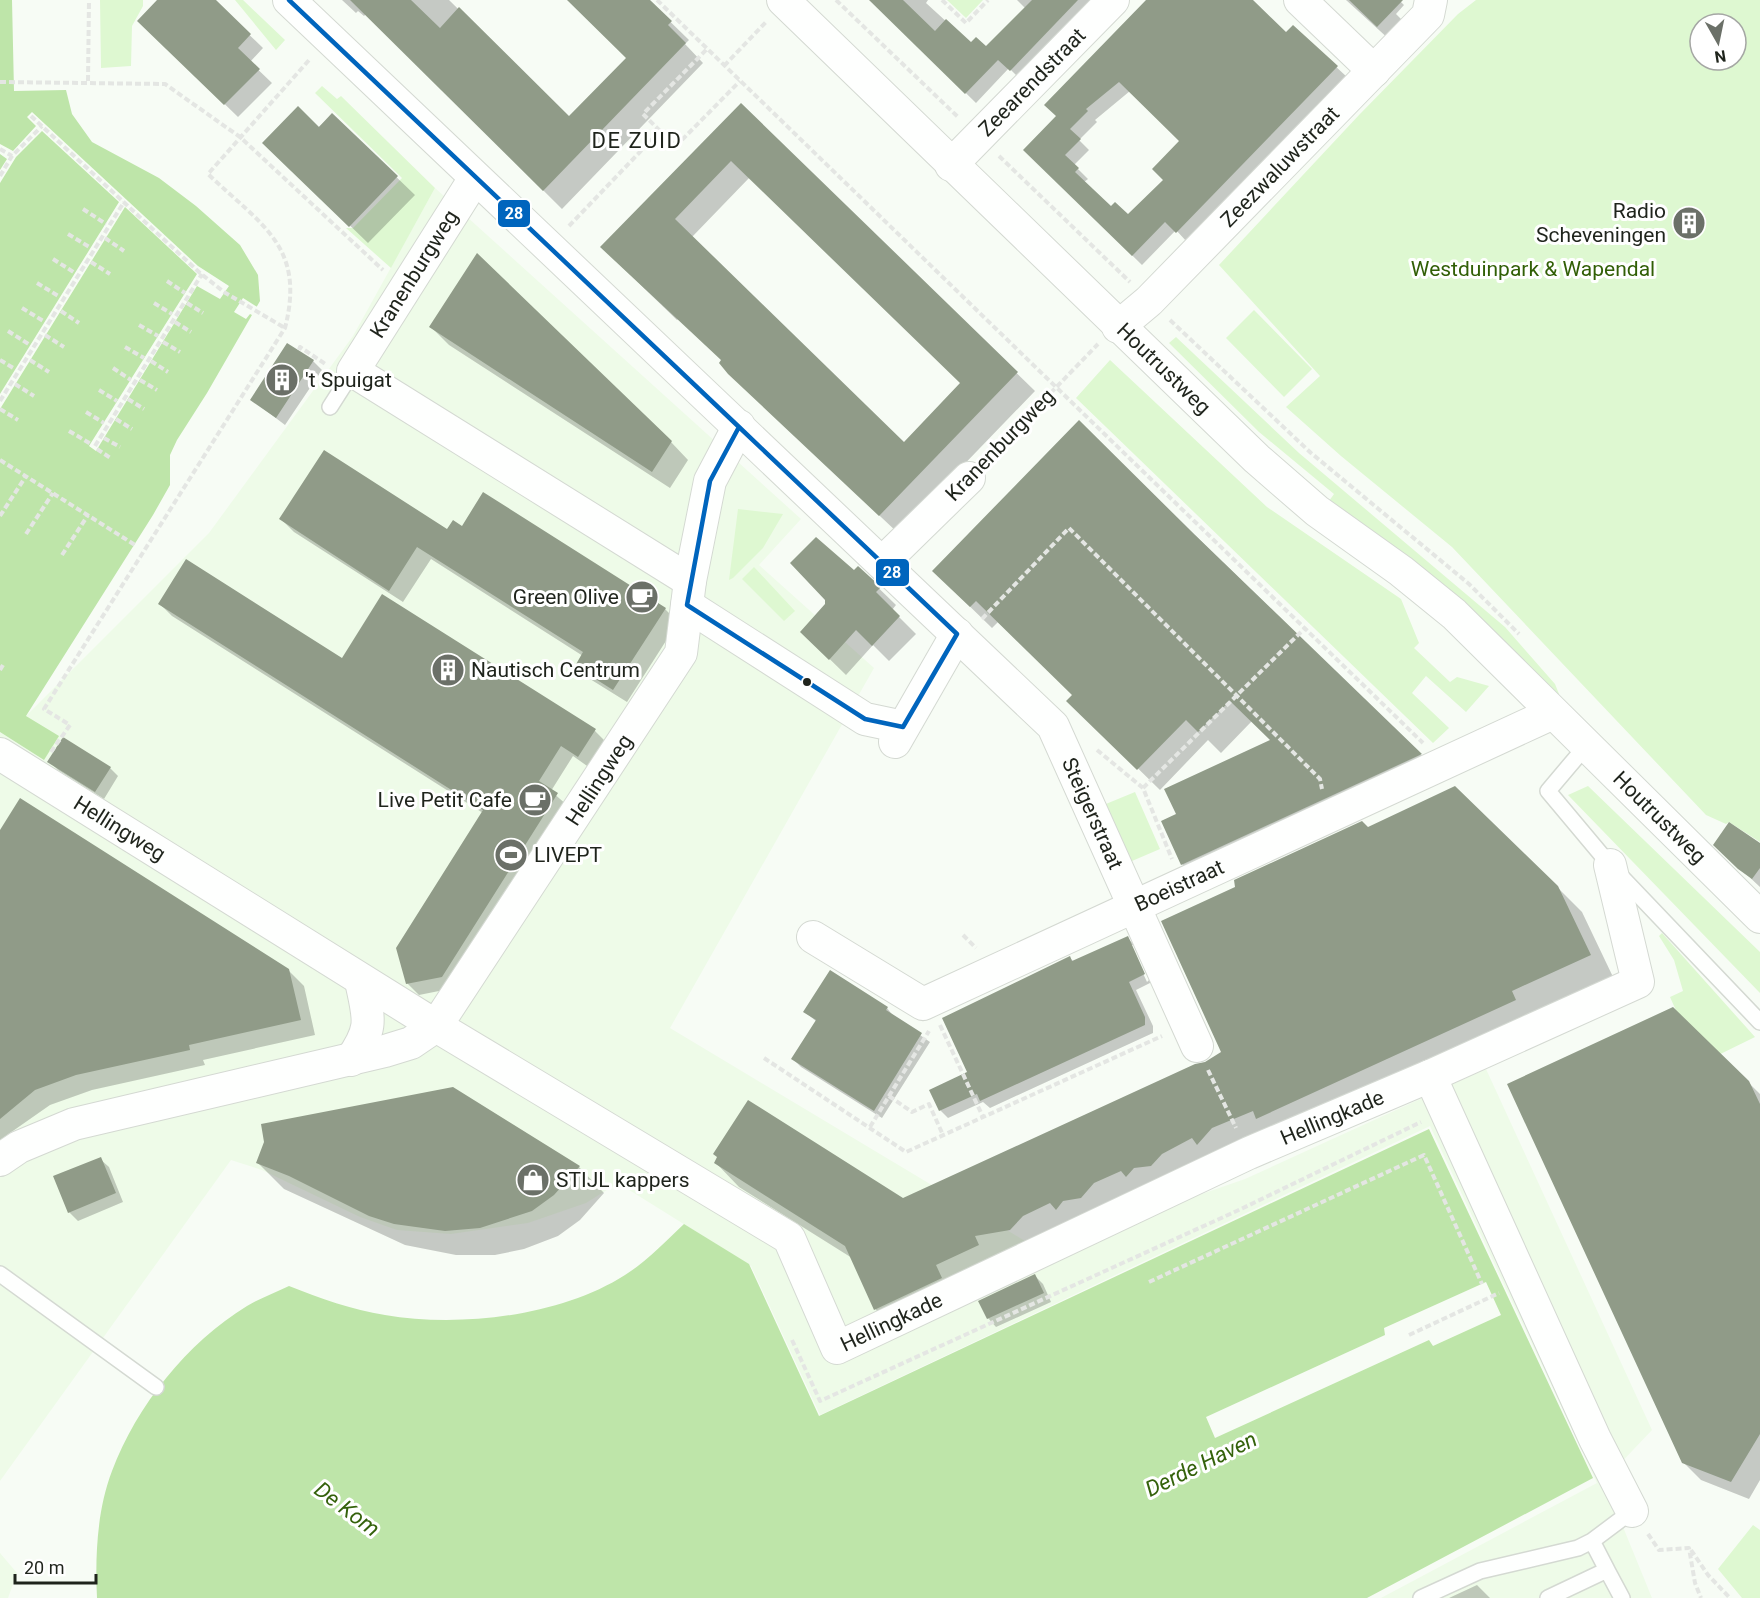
<svg xmlns="http://www.w3.org/2000/svg" width="1760" height="1598" viewBox="0 0 1760 1598" font-family="Roboto,sans-serif">
  <style>
    .built { fill: #eefbe8 }
    .green { fill: #def8d1; fill-rule: evenodd }
    .water { fill: #bee5a9 }
    .pier { fill: #f7fcf5 }
    .shadow { fill: #0003; fill-rule: evenodd }
    .building { fill: #909b88; fill-rule: evenodd }
    .lines { fill: none; stroke-linecap: round; stroke-linejoin: round }
    .lane-casing { stroke: #d4d9d2; stroke-width: 18 }
    .street-casing { stroke: #d4d9d2; stroke-width: 34 }
    .path { stroke: #e4e6e3; stroke-width: 4; stroke-dasharray: 6 3; stroke-linecap: butt }
    .lane { stroke: #fefffe; stroke-width: 15 }
    .street { stroke: #fefffe; stroke-width: 32 }
    .bus-1-casing { stroke: #fff; stroke-width: 9 }
    .bus-1 { stroke: #0065bd; stroke-width: 4.5 }
    .bus-dot { fill: #1f241c; stroke: #fff; stroke-width: 2 }
    .labels { text-anchor: middle; dominant-baseline: central; stroke-width: 6; stroke-linejoin: round; paint-order: stroke }
    .street-label { font-size: 21px; fill: #1f241c; stroke: #fff }
    .poi-label { font-size: 21px; fill: #1f241c; stroke: #fff; text-anchor: start }
    .park-label { font-size: 21px; fill: #315f06; stroke: #fff }
    .neighbourhood-label { font-size: 22px; letter-spacing: 1.5px; fill: #1f241c; stroke: #fff }
    .water-label { font-size: 22px; font-style: italic; fill: #34620b; stroke: #fff }
    .line-badge { stroke: #fff; stroke-width: 2 }
    .badge-label { font-size: 16px; text-anchor: middle; font-weight: bold; fill: #fff }
  </style>
  <rect width="100%" height="100%" fill="#f7fcf5"/>
  <path class="built" d="M435,188L801,519L759,565L874,668L670,1028L1040,1250L1245,1179L1486,1069L1652,1430L1614,1470L1612,1500L1652,1598H1381L1597,1483L1430,1126L820,1415L751,1266L618,1183L586,1203L528,1223L451,1234L397,1230L360,1217L262,1170L231,1160L0,1481V732L44,760L26,716L209,533L353,336Z
    M0,1553L17,1573L8,1598H0Z"/>
  <path class="green" d="M100,0H143V6L132,26L131,66L101,68Z
    M235,0H243L285,40L276,50Z
    M947,0H983L966,18Z
    M1476,0H1760V842L1729,822L1726,824L1706,815L1452,547L1341,456L1286,407L1320,376L1219,265L1359,115L1458,14ZM1700,24H1736V60H1700Z
    M322,86L337,99L341,96L435,188L391,268L346,228H353L402,178L315,93Z
    M1254,310L1312,369L1284,397L1226,338Z
    M1176,337L1299,453L1505,627L1555,684L1559,694L1556,697L1329,501L1334,494L1259,432L1169,343Z
    M1110,360L1267,507L1401,599L1419,643L1414,648L1450,682L1457,677L1489,686L1466,712L1426,676L1412,693L1449,728L1433,743L1076,398Z
    M738,509L783,514L763,548L733,578L729,580Z
    M754,567L795,611L784,621L742,579Z
    M1588,786L1760,952V993L1568,795Z
    M1135,792L1160,849L1125,864L1101,806Z
    M1662,933L1755,1037L1700,1064L1670,997L1683,991L1674,960L1659,936Z
    M1753,1525L1760,1530V1598H1742L1718,1569Z"/>
  <path class="water" d="M0,0H12L14,91L66,90L72,114L92,142L159,178L196,206L240,245L258,275L260,301L207,393L177,440L170,455V485L153,515L26,716L59,736L44,760L0,732Z
    M1429,1129L1593,1478L1367,1598H97C95,1557 97,1510 112,1471C137,1405 187,1343 247,1306C260,1298 275,1293 289,1286C320,1298 352,1310 385,1315C460,1328 561,1316 625,1275C647,1261 666,1241 684,1224L749,1264L819,1416Z"/>
  <path class="pier" d="M32,112L198,266L229,286L220,299L197,286L96,451L89,446L197,274L125,207L0,409V394L119,202L42,131L16,157L0,183V170L7,159L0,154V144L13,151L36,126L27,117Z
    M243,298L259,308L254,316L250,314L246,319L234,312Z
    M1486,1282L1501,1315L1433,1346L1429,1340L1215,1438L1206,1417L1385,1335L1384,1328Z"/>
  <path class="shadow" d="M159,0H213L263,48L250,62L272,83L238,117L139,21Z
    M342,0H449L569,118L627,58L568,0H648L689,40L685,44L703,63L562,209L366,14L364,16L358,11L356,13Z
    M871,0H928L926,3L971,44L986,49L1025,8L1017,0H1098L1021,80L1009,68L976,103Z
    M1148,0H1251L1286,34L1293,27L1347,77L1187,242L1176,230L1142,265L1025,150L1058,116ZM1130,91L1181,141L1165,180L1128,216L1111,208L1084,182L1088,179L1074,165L1089,150L1079,140L1097,122L1095,120Z
    M1346,0H1399L1404,5L1396,14L1417,35L1402,51Z
    M741,105L1035,391L898,533L748,392L723,361L679,318L677,320L620,265ZM750,177L962,384L904,444L692,237Z
    M332,115L415,195L368,243L282,160Z
    M431,327L671,442L688,460L670,488L449,345Z
    M313,361L322,370L285,425L252,400Z
    M1079,422L1421,755L1442,776L1204,886L1182,864L1178,815L1272,740L1252,721L1221,753L1208,740L1160,790L1069,701L1074,695L998,622L992,628L956,593Z
    M281,519L447,531L462,528L665,609L678,622L627,702L590,679L577,666L583,656L431,559L403,602L294,532Z
    M858,568L896,605L892,610L916,634L889,661L873,645L846,675L802,632Z
    M160,604L342,660L595,731L606,742L590,768L573,756L551,791L568,806L454,988L419,995L407,983L483,813L172,616Z
    M49,761L110,768L118,776L104,799L58,770Z
    M1368,828L1557,887L1582,912L1614,979L900,1333L876,1310L852,1258L739,1187L716,1163L903,1199L1205,1064L1223,1052Z
    M0,832L288,970L304,986L315,1035L203,1060L205,1065L92,1090L50,1105L0,1140Z
    M1760,844V887L1715,845Z
    M1128,938L1135,946L1152,982L1136,990L1153,1026V1033L990,1108L983,1102L948,1118L940,1110L969,1073L1070,958L1074,962ZM1130,945H1134L1149,980L1147,982Z
    M887,1008L894,1017L930,1042L882,1118L801,1067L793,1059L817,1022L805,1012Z
    M1673,1008L1760,1094V1480L1749,1499L1701,1480L1683,1462Z
    M100,1159L109,1167L123,1202L78,1221L69,1212Z
    M258,1163L579,1167L604,1193L580,1220L558,1236L524,1249L495,1255H456L405,1245L284,1189Z
    M1035,1276L1043,1284L1051,1302L996,1327L988,1318Z
    M1477,1585L1490,1598H1449Z"/>
  <path class="building" d="M157,0H216L251,34L238,48L260,69L224,105L137,21Z
    M350,0H411L440,28L459,7L569,116L626,58L567,0H650L672,21L668,25L686,43L543,191Z
    M869,0H903L935,31L946,19L971,42L976,37L986,46L1032,0H1078L1010,71L998,60L965,94Z
    M1146,0H1253L1286,32L1293,25L1338,66L1176,233L1165,222L1132,256L1023,150L1056,116L1044,105ZM1119,82L1179,141L1152,169L1163,180L1128,214L1115,202L1111,206L1075,172L1079,168L1065,155L1081,139L1070,129L1088,111L1086,109Z
    M1349,0H1403L1377,27Z
    M741,103L1018,372L879,516L728,374L719,363L721,360L690,331L600,247ZM731,161L960,383L904,442L675,219Z
    M298,106L319,127L332,113L398,176L349,227L262,143Z
    M477,253L672,441L652,472L429,327Z
    M287,343L314,360L276,418L250,400Z
    M1079,420L1195,535L1422,754L1181,865L1161,821L1176,814L1164,789L1270,740L1230,701L1198,732L1186,720L1137,770L1066,701L1072,695L976,601L970,607L932,571Z
    M324,450L447,529L453,520L462,526L483,492L666,608L613,690L575,666L583,652L417,547L389,591L279,519Z
    M816,537L854,570L858,566L881,587L876,592L900,616L872,646L856,630L829,660L800,632L825,604V600L790,563Z
    M186,559L342,658L382,594L596,729L578,757L561,746L539,781L558,793L442,977L406,984L396,948L483,810L158,604Z
    M63,737L111,767L95,792L47,762Z
    M1455,786L1558,886L1591,955L1512,991L1516,1000L1256,1119L1253,1111L1212,1128L1197,1145L1192,1138L1162,1154L1151,1166L1134,1168L1126,1177L1121,1171L1094,1183L1081,1198L1063,1201L1056,1210L1050,1203L1023,1216L1010,1230L975,1236L979,1245L936,1265L942,1278L874,1310L845,1246L714,1163L717,1157L713,1154L748,1100L903,1198L1195,1064L1205,1062L1221,1052L1161,921L1235,887L1234,880L1362,821L1368,827Z
    M20,798L289,969L301,1020L189,1045L190,1050L76,1075L35,1090L0,1119V830Z
    M1729,822L1760,843V868L1752,879L1738,869L1713,845Z
    M1128,936L1145,974L1129,982L1145,1017V1025L980,1101L977,1094L939,1111L929,1090L967,1072L942,1018L1070,956L1072,961Z
    M830,970L888,1007L886,1010L922,1033L874,1111L791,1059L816,1020L803,1012Z
    M1673,1007L1749,1081L1760,1104V1434L1731,1482L1682,1463L1507,1084Z
    M453,1087L580,1166L554,1195L532,1211L480,1228L445,1231L394,1224L369,1216L289,1176L256,1163L264,1142L261,1124Z
    M101,1157L116,1193L68,1213L53,1176Z
    M1035,1274L1044,1293L987,1319L978,1301Z"/>
  <g class="lines">
    <defs>
      <path id="lane" d="M330,407L353,371
        M1586,746L1548,791L1610,865L1760,1022
        M0,1274L156,1387
        M1607,1570L1622,1598
        M1421,1598L1480,1571L1578,1548L1592,1541
        M1548,1598L1607,1570L1592,1541L1632,1511"/>
      <g id="street">
        <path id="s1" d="M289,0L1053,726L1197,1046"/>
        <path id="s2" d="M783,0L1257,459L1317,511L1401,571L1454,614L1760,917"/>
        <path d="M1300,0L1374,71"/>
        <path id="s3" d="M951,165L1113,0"/>
        <path d="M475,178L353,371L690,581"/>
        <path id="s4" d="M1118,327L1149,301L1428,15L1431,0"/>
        <path id="s5" d="M739,426L710,481L690,581L681,653L436,1026L789,1238L837,1348L1249,1153L1430,1076L1638,982L1610,865"/>
        <path d="M882,563L969,478"/>
        <path d="M687,605L865,719L903,727"/>
        <path d="M895,742L957,634"/>
        <path id="s6" d="M0,754L436,1026L411,1043L385,1051L74,1124L19,1147L0,1160"/>
        <path id="s7" d="M813,937L923,1004L1553,713"/>
        <path d="M351,1060C374,1027 369,1019 361,981"/>
        <path d="M1430,1076L1595,1439L1632,1511"/>
      </g>
    </defs>
    <use href="#lane" class="lane-casing"/>
    <use href="#street" class="street-casing"/>
    <path class="path" d="M657,0L1423,743
      M836,0L959,118
      M942,0L966,23L988,0
      M724,66L766,22
      M88,81L89,0
      M0,82L165,84L240,137L383,270
      M31,116L200,273L224,292L285,328
      M660,131L643,114L707,49
      M0,149L12,156
      M999,156L1130,282
      M0,176L12,156L42,126
      M83,209L106,224
      M569,226L660,131L676,146L740,81
      M68,234L91,248
      M105,238L124,251
      M53,259L75,273
      M91,262L110,274
      M167,281L185,293
      M37,283L60,297
      M154,303L172,314
      M187,303L203,313
      M22,308L45,322
      M61,311L79,323
      M1170,320L1311,453L1469,584L1519,634
      M175,322L191,332
      M139,325L158,336
      M8,331L30,345
      M45,335L64,347
      M163,342L180,352
      M125,347L144,358
      M299,350L300,347L327,365
      M0,360L15,369
      M30,360L49,372
      M151,361L168,372
      M113,368L131,380
      M140,380L157,390
      M15,384L34,396
      M99,390L117,401
      M128,399L144,409
      M0,401L124,202
      M0,409L18,420
      M86,412L104,423
      M116,419L132,429
      M69,431L91,444
      M104,438L120,447
      M95,446L202,274
      M97,449L112,459
      M988,458L1098,344
      M0,460L135,545
      M0,516L26,476
      M26,534L53,493
      M62,555L88,515
      M982,619L1069,528L1320,779L1322,789
      M0,670L3,665
      M1097,750L1143,788L1172,859
      M51,752L70,725L44,709L285,328C306,246 261,225 208,174L310,59
      M1143,788L1304,629
      M963,935L976,948
      M940,1025L983,1117
      M764,1058L906,1152L1162,1036
      M1208,1070L1236,1128
      M889,1096L912,1112L929,1104L943,1135
      M870,1127L929,1031
      M1149,1282L1424,1155L1482,1284
      M1409,1335L1499,1293
      M792,1340L820,1401L1241,1209L1421,1122
      M1648,1534L1659,1550L1689,1548L1695,1583L1701,1598
      M1691,1550L1708,1575L1730,1598"/>
    <use href="#lane" class="lane"/>
    <use href="#street" class="street"/>
    <defs>
      <path id="bus-1" d="M289,0L739,427
        M739,427L957,634L903,727L865,719L687,605L710,481Z"/>
    </defs>
    <use href="#bus-1" class="bus-1-casing"/>
    <use href="#bus-1" class="bus-1"/>
  </g>
  <defs>
    <symbol id="building-disc" viewBox="-11 -11 22 22"><circle r="9.5" fill="#6b7068" stroke="#fff"/><path d="M-4-6H4V6H1V3H-1V6H-4ZM-2.5-4.3h1.7v1.8h-1.7ZM.8-4.3h1.7v1.8H.8ZM-2.5-1h1.7V.8h-1.7ZM.8-1h1.7V.8H.8Z" fill="#fff"/></symbol>
    <symbol id="cafe-disc" viewBox="-11 -11 22 22"><circle r="9.5" fill="#6b7068" stroke="#fff"/><path d="M-5.5-4.5H6V0H3Q3 3.5 0 3.5H-2.5Q-5.5 3.5-5.5 0ZM3-3.2v2h1.7v-2ZM-6 4.5H4V6H-6Z" fill="#fff"/></symbol>
    <symbol id="stadium-disc" viewBox="-11 -11 22 22"><circle r="9.5" fill="#6b7068" stroke="#fff"/><path d="M0-5a6.5 5 0 1 0 0 10a6.5 5 0 1 0 0-10ZM-3.5-1.8h7v3.6h-7Z" fill="#fff"/></symbol>
    <symbol id="shop-disc" viewBox="-11 -11 22 22"><circle r="9.5" fill="#6b7068" stroke="#fff"/><path d="M-5-2.5h2.3a2.7 3.5 0 0 1 5.4 0H5L5.5 6h-11ZM-1.5-2.5h3a1.5 2.3 0 0 0-3 0Z" fill="#fff"/></symbol>
  </defs>
  <g fill-rule="evenodd">
    <use href="#building-disc" x="1670" y="204" width="38" height="38"/>
    <use href="#building-disc" x="263" y="361" width="38" height="38"/>
    <use href="#cafe-disc" x="623" y="578" width="38" height="38"/>
    <use href="#building-disc" x="429" y="651" width="38" height="38"/>
    <use href="#cafe-disc" x="516" y="781" width="38" height="38"/>
    <use href="#stadium-disc" x="492" y="836" width="38" height="38"/>
    <use href="#shop-disc" x="514" y="1161" width="38" height="38"/>
  </g>
  <circle class="bus-dot" cx="807" cy="682" r="5"/>
  <g class="labels">
    <g class="street-label">
      <text stroke="none"><textPath href="#s3" startOffset="116">Zeearendstraat</textPath></text>
      <text stroke="none"><textPath href="#s4" startOffset="228">Zeezwaluwstraat</textPath></text>
      <text transform="translate(414 274) rotate(-58)">Kranenburgweg</text>
      <text stroke="none"><textPath href="#s2" startOffset="530">Houtrustweg</textPath></text>
      <text transform="translate(1000 445) rotate(-46)">Kranenburgweg</text>
      <text transform="translate(599 780) rotate(-57)">Hellingweg</text>
      <text stroke="none"><textPath href="#s1" startOffset="1150">Steigerstraat</textPath></text>
      <text stroke="none"><textPath href="#s2" startOffset="1200">Houtrustweg</textPath></text>
      <text stroke="none"><textPath href="#s6" startOffset="141">Hellingweg</textPath></text>
      <text stroke="none"><textPath href="#s7" startOffset="411">Boeistraat</textPath></text>
      <text stroke="none"><textPath href="#s5" startOffset="1761">Hellingkade</textPath></text>
      <text stroke="none"><textPath href="#s5" startOffset="1275">Hellingkade</textPath></text>
    </g>
    <g class="poi-label">
      <text x="1666" y="211" text-anchor="end">Radio<tspan x="1666" dy="24">Scheveningen</tspan></text>
      <text x="305" y="380">'t Spuigat</text>
      <text x="619" y="597" text-anchor="end">Green Olive</text>
      <text x="471" y="670">Nautisch Centrum</text>
      <text x="512" y="800" text-anchor="end">Live Petit Cafe</text>
      <text x="534" y="855">LIVEPT</text>
      <text x="556" y="1180">STIJL kappers</text>
    </g>
    <g class="park-label">
      <text x="1533" y="269">Westduinpark &amp; Wapendal</text>
    </g>
    <g class="neighbourhood-label">
      <text x="637" y="140">DE ZUID</text>
    </g>
    <g class="water-label">
      <text transform="translate(1201 1464) rotate(-26)">Derde Haven</text>
      <text transform="translate(347 1509) rotate(37)">De Kom</text>
    </g>
  </g>
  <g class="line-badge">
    <rect x="497" y="199" width="34" height="29" rx="6" fill="#0065bd"/>
    <rect x="875" y="558" width="35" height="29" rx="6" fill="#0065bd"/>
  </g>
  <g class="badge-label">
    <text x="514" y="219">28</text>
    <text x="892" y="578">28</text>
  </g>
  <g transform="translate(1718 42) rotate(171)"><circle r="28" fill="#ffffff" stroke="#a5a7a4" stroke-width="1.5"/>
  <path d="M0-4.5L10 22L0 15L-10 22Z" fill="#6b7068"/>
  <text y="-9" font-size="16" font-weight="bold" text-anchor="middle" fill="#1f241c">N</text>
  </g>
  <path d="M15 1574v9h81v-9" fill="none" stroke="#1f241c" stroke-width="3"/>
  <text x="24" y="1574" font-size="18" fill="#1f241c" stroke="#ffffff" stroke-width="4.5" paint-order="stroke">20 m</text>
</svg>
